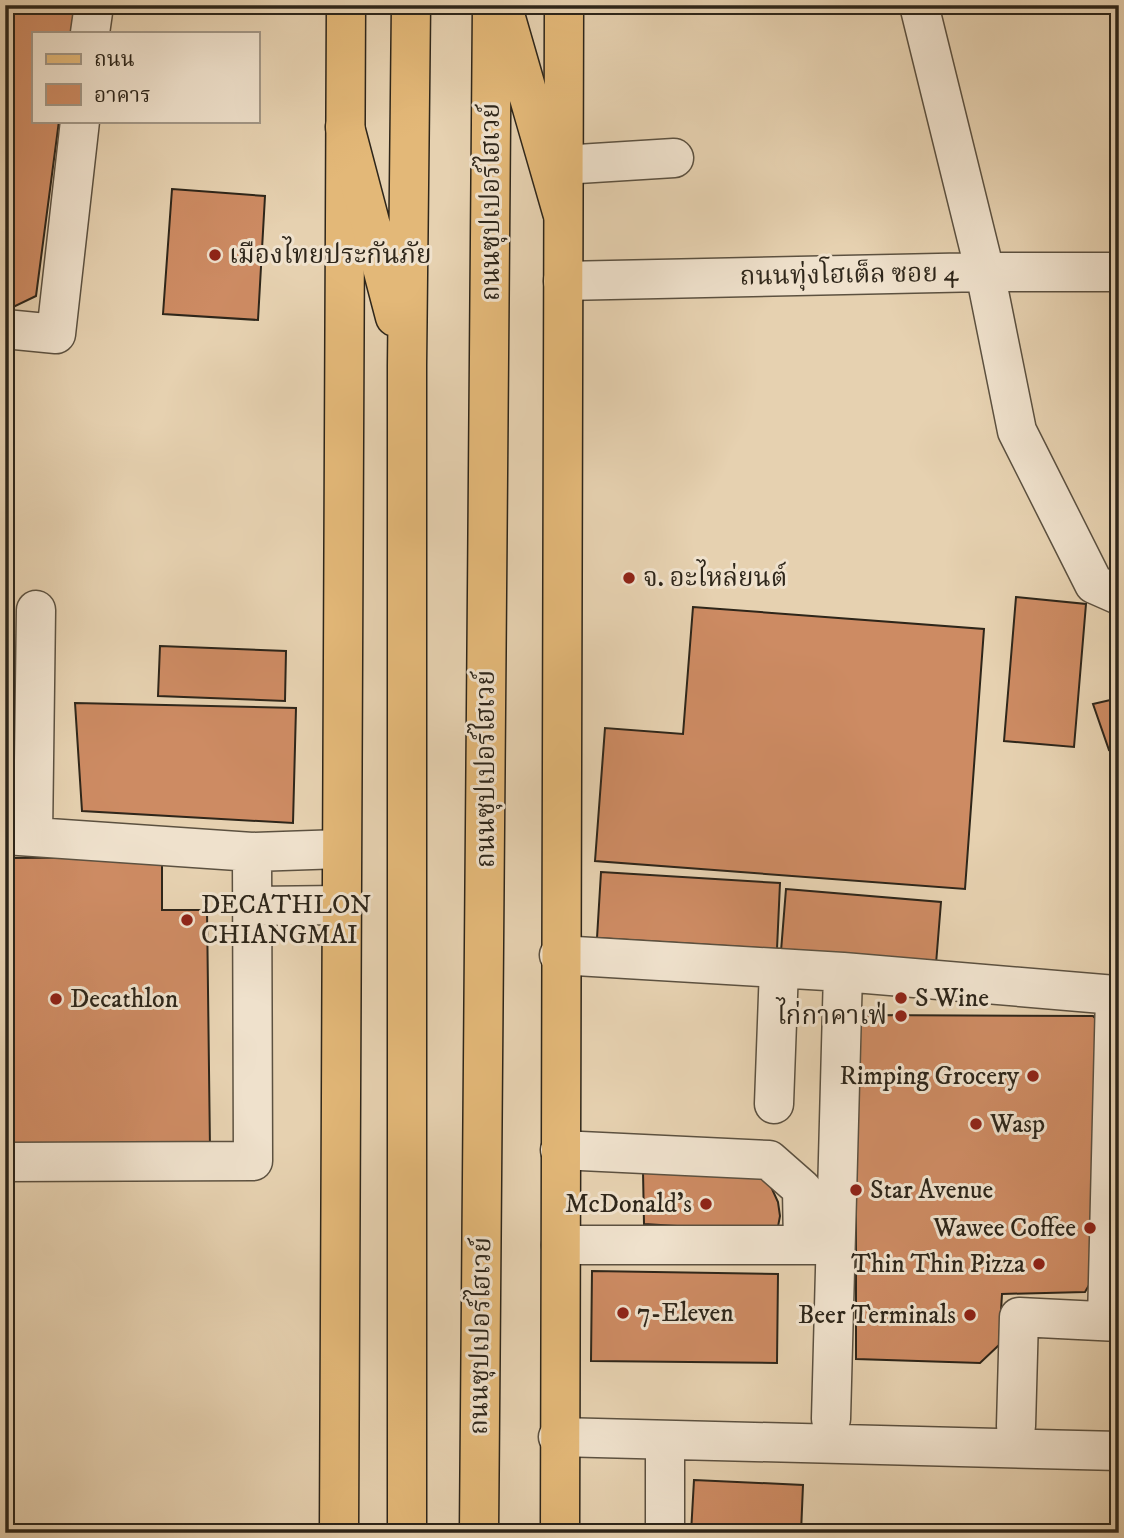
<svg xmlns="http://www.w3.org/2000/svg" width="1124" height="1538" viewBox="0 0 1124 1538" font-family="'IM FELL DW Pica','Noto Serif Thai',serif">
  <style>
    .building { fill: #cd8b63; stroke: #2e261a; stroke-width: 2 }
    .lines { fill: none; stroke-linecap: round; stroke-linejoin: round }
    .minor-casing { stroke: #5c5140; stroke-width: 41 }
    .major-casing { stroke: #2e261a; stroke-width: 41 }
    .highway-casing { stroke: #2e261a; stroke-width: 41 }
    .minor { stroke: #efe1cc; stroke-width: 38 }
    .major { stroke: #e3b878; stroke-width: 38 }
    .highway { stroke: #e3b878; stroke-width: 38 }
    .poi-dot { fill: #8f2418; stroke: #efe1cc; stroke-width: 2.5 }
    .labels { text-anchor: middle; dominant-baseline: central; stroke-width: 6; stroke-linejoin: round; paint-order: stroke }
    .street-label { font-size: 26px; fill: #2e261a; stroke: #efe1cc }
    .poi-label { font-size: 26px; fill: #2e261a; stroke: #efe1cc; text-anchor: start }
  </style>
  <rect width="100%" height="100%" fill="#e6d1b0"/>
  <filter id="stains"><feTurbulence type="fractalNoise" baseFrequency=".00286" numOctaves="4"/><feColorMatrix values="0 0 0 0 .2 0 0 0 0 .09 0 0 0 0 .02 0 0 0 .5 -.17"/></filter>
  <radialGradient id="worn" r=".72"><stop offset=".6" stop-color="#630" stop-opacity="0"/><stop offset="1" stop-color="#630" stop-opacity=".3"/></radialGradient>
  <path class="building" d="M5,5H75L71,33H33V121H59L36,296L5,311Z
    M172,189L265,196L258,320L163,314Z
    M1016,597L1086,604L1074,747L1004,741Z
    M693,607L984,629L965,889L595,861L605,728L683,734Z
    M160,646L286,651L285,701L158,696Z
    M1119,698V748L1109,750L1093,704Z
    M75,703L296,708L293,823L82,811Z
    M162,857V910H207L210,1149L5,1151V858Z
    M601,872L780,883L777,949L597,938Z
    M786,889L941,902L936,964L781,951Z
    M856,1015L1093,1016L1118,1041L1116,1239L1085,1292L1002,1294L999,1345L980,1363L856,1359Z
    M643,1171L767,1178L778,1202L780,1216L777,1232L644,1224Z
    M592,1271L778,1274L777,1363L591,1361Z
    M694,1480L803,1485L801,1533H691Z"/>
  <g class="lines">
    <defs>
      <path id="minor" d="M919,5L985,272H1119
        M90,33L94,5
        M562,165L674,158
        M563,281L985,272L1017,431L1094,584L1119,595
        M5,329L56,334L80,121
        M5,835L252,852L341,849
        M33,836L36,610
        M252,906L340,905
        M559,955L843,972L1115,995L1107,1321
        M774,1104L779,968
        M560,1150L769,1160L802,1189L803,1245
        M5,1162L253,1161L252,852
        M561,1245H828
        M831,1419L843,972
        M1016,1426L1019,1317L1119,1322
        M558,1437L1119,1451
        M665,1440V1533"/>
      <path id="major" d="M339,1533L346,5
        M560,1533L564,5"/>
      <path id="highway" d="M504,11L562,212
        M345,127L395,317
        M407,1533V366L411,5
        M479,1533L492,5"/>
    </defs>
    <use href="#minor" class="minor-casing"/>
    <use href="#major" class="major-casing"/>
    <use href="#highway" class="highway-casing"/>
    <use href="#minor" class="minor"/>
    <use href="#major" class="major"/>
    <use href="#highway" class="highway"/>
  </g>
  <g class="poi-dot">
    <circle cx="215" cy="255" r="7"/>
    <circle cx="629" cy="578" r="7"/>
    <circle cx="187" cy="920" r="7"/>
    <circle cx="901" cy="998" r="7"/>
    <circle cx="56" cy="999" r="7"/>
    <circle cx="901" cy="1016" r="7"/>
    <circle cx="1033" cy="1076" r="7"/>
    <circle cx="976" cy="1124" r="7"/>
    <circle cx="856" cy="1190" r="7"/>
    <circle cx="706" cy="1204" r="7"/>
    <circle cx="1090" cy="1228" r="7"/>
    <circle cx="1039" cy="1264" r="7"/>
    <circle cx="623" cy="1313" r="7"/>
    <circle cx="970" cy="1315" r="7"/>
  </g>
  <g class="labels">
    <g class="street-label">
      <text transform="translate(491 202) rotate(-90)">ถนนซุปเปอร์ไฮเวย์</text>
      <text transform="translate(849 275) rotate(-1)">ถนนทุ่งโฮเต็ล ซอย 4</text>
      <text transform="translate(486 769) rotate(-90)">ถนนซุปเปอร์ไฮเวย์</text>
      <text transform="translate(481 1336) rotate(-89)">ถนนซุปเปอร์ไฮเวย์</text>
    </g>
    <g class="poi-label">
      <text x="229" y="255">เมืองไทยประกันภัย</text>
      <text x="643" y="578">จ. อะไหล่ยนต์</text>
      <text x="201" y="905">DECATHLON<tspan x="201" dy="30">CHIANGMAI</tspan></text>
      <text x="915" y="998">S Wine</text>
      <text x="70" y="999">Decathlon</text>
      <text x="887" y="1016" text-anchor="end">ไก่กาคาเฟ่</text>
      <text x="1019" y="1076" text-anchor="end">Rimping Grocery</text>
      <text x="990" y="1124">Wasp</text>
      <text x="870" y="1190">Star Avenue</text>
      <text x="692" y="1204" text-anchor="end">McDonald's</text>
      <text x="1076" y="1228" text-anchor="end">Wawee Coffee</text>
      <text x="1025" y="1264" text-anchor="end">Thin Thin Pizza</text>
      <text x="637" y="1313">7-Eleven</text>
      <text x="956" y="1315" text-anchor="end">Beer Terminals</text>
    </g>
  </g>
  <rect width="1124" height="1538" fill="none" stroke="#e6d1b0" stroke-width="28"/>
  <rect x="7" y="7" width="1110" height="1524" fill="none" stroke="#2e261a" stroke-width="3.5"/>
  <rect x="14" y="14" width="1096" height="1510" fill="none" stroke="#2e261a" stroke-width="2"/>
  <rect x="32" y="32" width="228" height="91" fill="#efe1cc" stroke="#a29685" stroke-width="2"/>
  <rect x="46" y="54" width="35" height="10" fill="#e3b878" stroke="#a29685" stroke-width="2"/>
  <text x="94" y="66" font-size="21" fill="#2e261a">ถนน</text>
  <rect x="46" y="84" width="35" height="21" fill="#cd8b63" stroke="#a29685" stroke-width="2"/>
  <text x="94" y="102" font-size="21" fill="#2e261a">อาคาร</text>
  <rect width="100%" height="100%" filter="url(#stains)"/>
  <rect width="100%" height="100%" fill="url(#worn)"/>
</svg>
